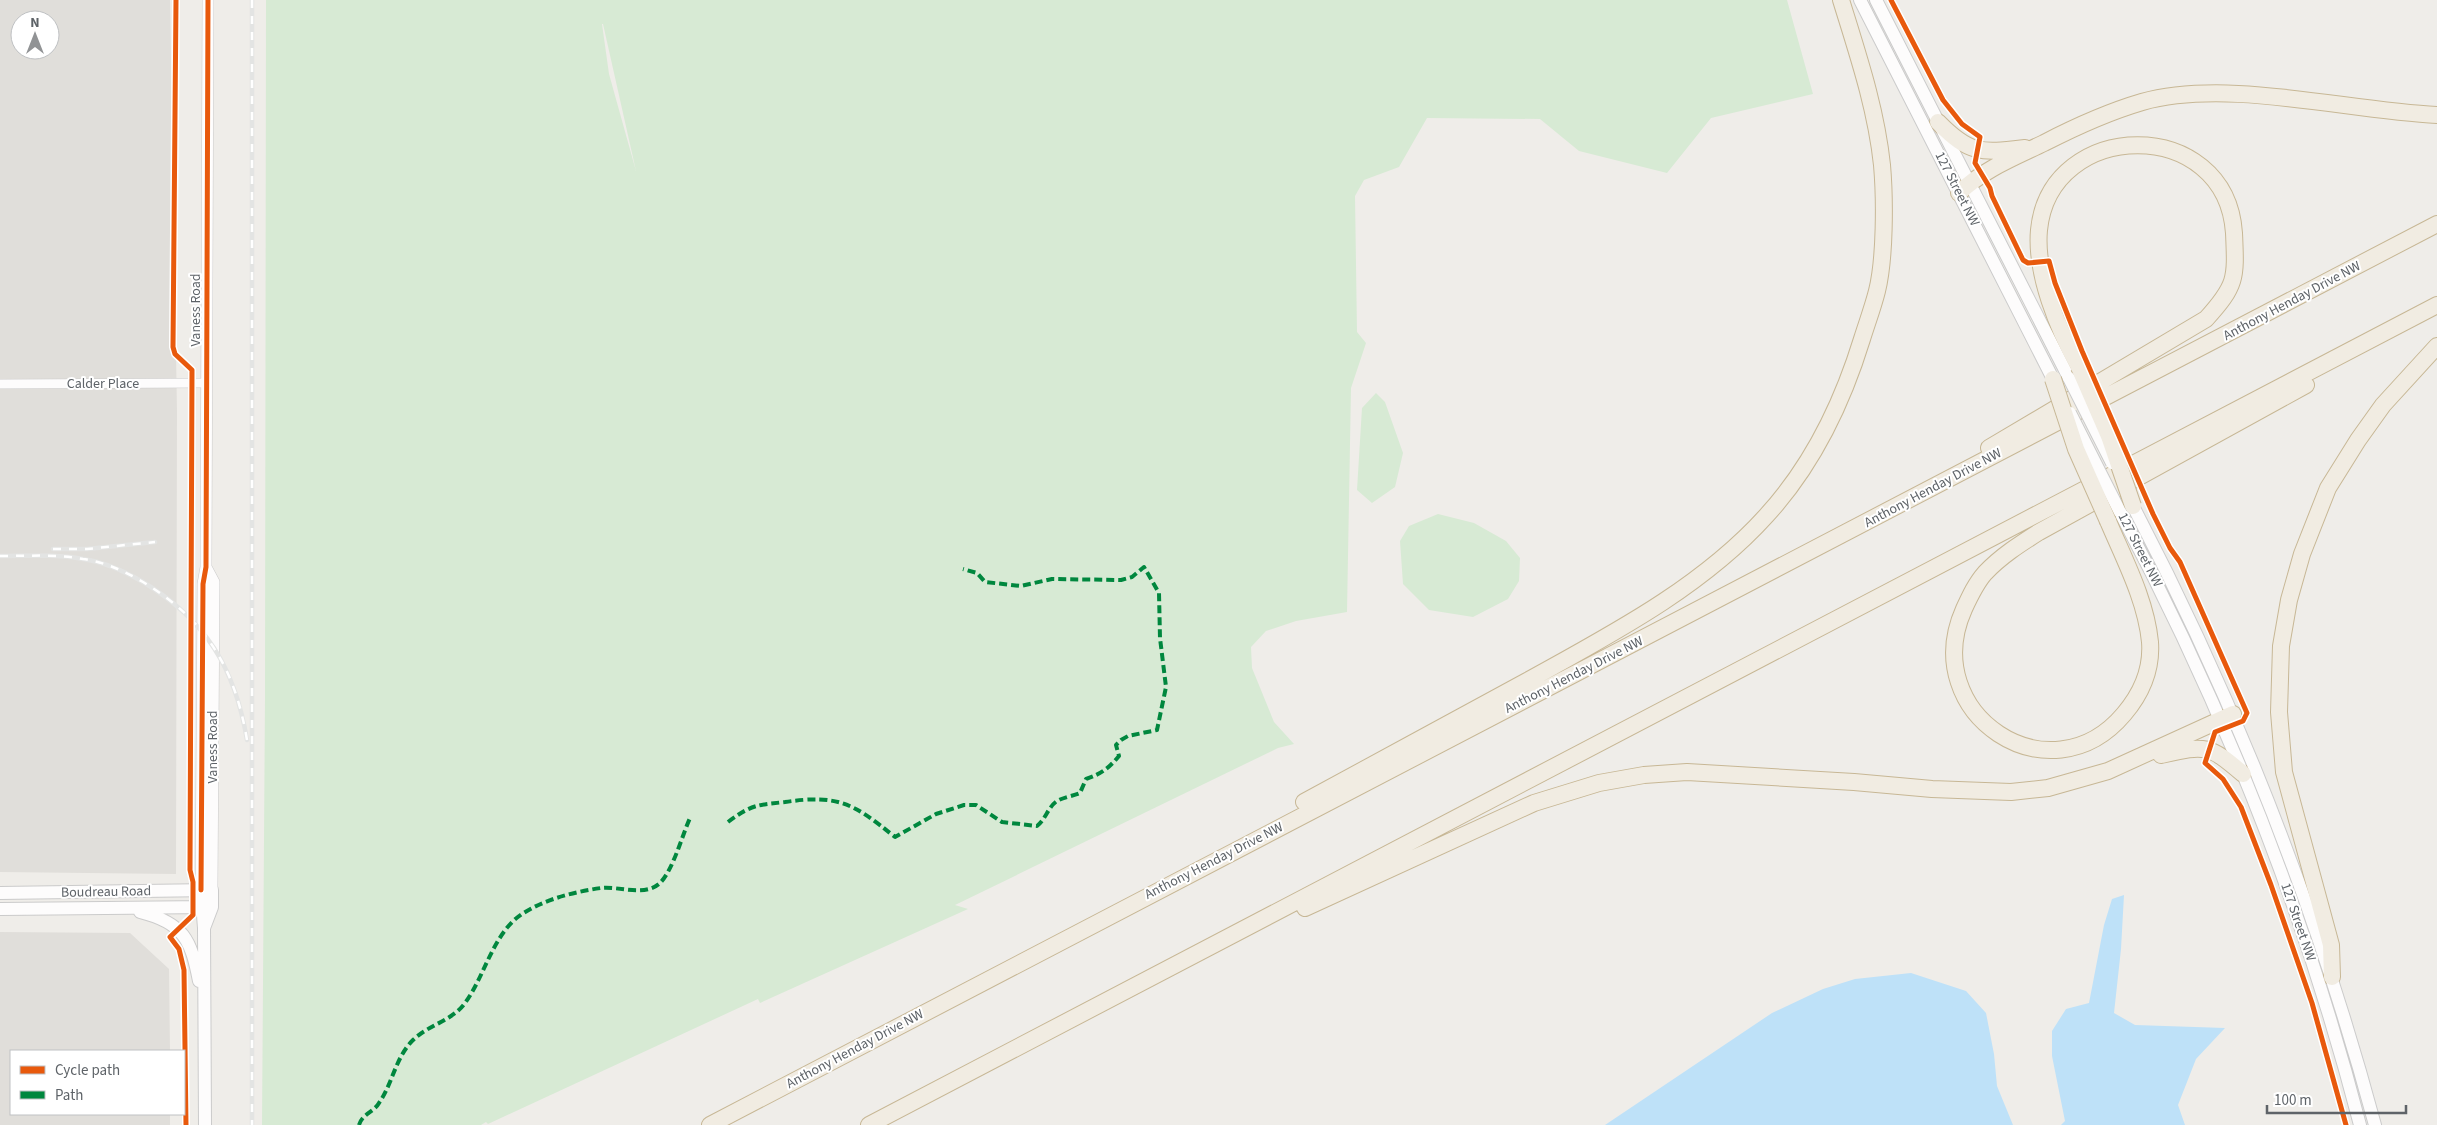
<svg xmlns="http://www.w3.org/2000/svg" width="2437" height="1125" viewBox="0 0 2437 1125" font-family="'Source Sans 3',sans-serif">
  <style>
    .industrial { fill: #e0deda; fill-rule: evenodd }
    .green { fill: #d7ead4; fill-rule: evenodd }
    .water { fill: #bee1f8 }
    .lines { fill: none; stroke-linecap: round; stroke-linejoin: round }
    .minor-casing { stroke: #cacaca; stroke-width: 10 }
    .tertiary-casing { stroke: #cacaca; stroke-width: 12 }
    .secondary-casing { stroke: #cbcbcb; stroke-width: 14 }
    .motorway-casing { stroke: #c7b795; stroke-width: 18 }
    .minor { stroke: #fdfcfc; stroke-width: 9 }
    .tertiary { stroke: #fdfcfc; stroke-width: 11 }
    .secondary { stroke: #fdfcfc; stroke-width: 12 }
    .motorway { stroke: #f1ece2; stroke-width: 16 }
    .rail-casing { stroke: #e3e4e3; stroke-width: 4.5 }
    .rail { stroke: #fff; stroke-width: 2.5; stroke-dasharray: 8; stroke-linecap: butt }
    .secondary-bridge-casing { stroke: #cbcbcb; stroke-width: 14; stroke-linecap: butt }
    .motorway-bridge-casing { stroke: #c7b795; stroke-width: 18; stroke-linecap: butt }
    .secondary-bridge { stroke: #fdfcfc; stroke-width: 12 }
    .motorway-bridge { stroke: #f1ece2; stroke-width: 16 }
    .quiet { stroke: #00873e; stroke-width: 4; stroke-dasharray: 8 4; stroke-linecap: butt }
    .cycleway-casing { stroke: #fff; stroke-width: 8 }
    .cycleway { stroke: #e8590c; stroke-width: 5 }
    .labels { text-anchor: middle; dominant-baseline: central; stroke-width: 4; stroke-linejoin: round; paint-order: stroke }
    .street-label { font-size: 14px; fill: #5e6368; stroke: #fff }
  </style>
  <rect width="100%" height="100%" fill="#efede9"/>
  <path class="industrial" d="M0,0H170L177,412L176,874L0,872ZM20,20H50V50H20Z
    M0,932L130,933L169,969L170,1051H11V1114H170V1125H0Z"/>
  <path class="green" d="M266,0H1787L1813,94L1711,118L1667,173L1579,151L1540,119L1427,118L1399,167L1364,180L1355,196L1357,332L1366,343L1351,388L1347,612L1296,621L1266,631L1251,647L1252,668L1274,722L1294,744L1278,748L955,905L968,909L760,1003L758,999L488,1124L486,1122L481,1125H262L265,698ZM602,24H603L636,171L609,74Z
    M1376,393L1385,402L1403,453L1395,487L1372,503L1357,490L1362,408Z
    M1438,514L1474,523L1506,541L1520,558L1519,581L1508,599L1473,617L1429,610L1403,584L1400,541L1409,526Z"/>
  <path class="water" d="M2124,895L2121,949L2114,1013L2135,1025L2225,1028L2196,1059L2178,1105L2185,1125H2061L2065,1121L2052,1056V1031L2066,1009L2089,1003L2104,925L2112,899Z
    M1911,973L1966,991L1986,1013L1994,1054L1997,1086L2013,1125H1605L1772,1013L1823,989L1855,979Z"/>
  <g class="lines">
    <defs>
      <path id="minor" d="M0,384L207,383"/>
      <path id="tertiary" d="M206,567L214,582L212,890
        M201,890L203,584L206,567L208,0"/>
      <path id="secondary" d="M1860,0L2053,379
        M1876,0L2069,378
        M2133,506C2236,703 2317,910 2375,1125
        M2120,512C2223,706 2305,913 2360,1125
        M201,890L204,928L205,1125
        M0,893L212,890V907L204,928
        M0,909L210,907
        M140,912C184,923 191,940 199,981"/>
      <path id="motorway" d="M1938,122C1970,155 1982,153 2025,148
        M1959,193C1982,170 2015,157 2044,143C2075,127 2108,112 2142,102C2228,78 2347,111 2437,115
        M1989,448L2206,319C2237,285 2236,278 2234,233C2226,115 2050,118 2039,230C2035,274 2058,329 2079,367
        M2108,521C2124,559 2146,600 2150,642C2152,669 2141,694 2124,714C2050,802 1917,714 1964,609C1970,596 1976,583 1985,573C2001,556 2020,544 2039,532L2306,385
        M2161,755C2206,745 2208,744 2243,774
        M1304,802C1378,762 1453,721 1527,681C1610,635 1701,588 1766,516C1812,466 1842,404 1862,339C1867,323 1873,307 1877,291C1885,259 1885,199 1882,165C1876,108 1858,55 1841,0
        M1305,908L1534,803L1599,783L1644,775L1687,772L1854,782L1932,789L2011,792L2048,788L2108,771L2233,714
        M2332,977L2331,945L2284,772L2279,712L2281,646L2289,600L2302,554L2328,488L2358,440L2383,405L2437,346
        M710,1125L2437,224
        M869,1125L2437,305"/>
    </defs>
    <use href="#minor" class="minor-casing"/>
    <use href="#tertiary" class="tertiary-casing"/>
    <use href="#secondary" class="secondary-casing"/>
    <use href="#motorway" class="motorway-casing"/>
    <use href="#minor" class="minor"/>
    <use href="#tertiary" class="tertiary"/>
    <use href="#secondary" class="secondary"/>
    <use href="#motorway" class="motorway"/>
    <defs>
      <path id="rail" d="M252,0V1125
        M53,549H87L155,542
        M0,556C28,556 56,554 83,559C105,562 124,571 143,582C206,620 235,668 247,740"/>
    </defs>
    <use href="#rail" class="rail-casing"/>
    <use href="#rail" class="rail"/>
    <defs>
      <path id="secondary-bridge" d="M2069,378L2112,463
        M2070,413L2120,512"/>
      <path id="motorway-bridge" d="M2079,367L2109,436L2133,506
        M2053,379L2076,449L2108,521"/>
    </defs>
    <use href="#secondary-bridge" class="secondary-bridge-casing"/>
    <use href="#motorway-bridge" class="motorway-bridge-casing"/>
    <use href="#secondary-bridge" class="secondary-bridge"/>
    <use href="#motorway-bridge" class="motorway-bridge"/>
    <path class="quiet" d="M728,822C752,804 758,805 785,802C839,794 854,804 895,837L936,814L964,805H976L1002,822L1037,826C1046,819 1048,807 1057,801C1064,797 1073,796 1080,793L1086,779C1101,774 1109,768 1119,756L1116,745L1121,740L1128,736L1157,730L1166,687L1160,638L1159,593L1144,567L1132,577L1121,580L1052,579L1021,586L985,582L977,573L963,569
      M359,1125C362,1114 374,1112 379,1103C393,1083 395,1058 413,1040C428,1025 452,1021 465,1003C485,976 493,933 522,914C545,899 574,892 601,888C619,886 645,897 660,883C673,870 682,836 690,818"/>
    <defs>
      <path id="cycleway" d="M176,0L173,347L175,354L192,370L190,870L193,882V915L170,937L179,949L184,970L186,1125
        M1891,0L1943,100L1962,124L1980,137L1975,163L1990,188L1992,196L2023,260L2028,263L2049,261L2055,283L2082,351L2153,514L2170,548L2180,562L2247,713L2243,721L2215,732L2205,763L2223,779L2241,807L2271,885L2312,1003L2346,1125
        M201,890L203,584L206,567L208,0"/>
    </defs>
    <use href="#cycleway" class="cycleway-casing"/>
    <use href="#cycleway" class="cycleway"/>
  </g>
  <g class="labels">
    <g class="street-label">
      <text transform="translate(1957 189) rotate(63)">127 Street NW</text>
      <text transform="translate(2292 301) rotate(-28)">Anthony Henday Drive NW</text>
      <text transform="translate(196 310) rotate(-90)">Vaness Road</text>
      <text x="103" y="384">Calder Place</text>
      <text transform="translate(1933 488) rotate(-28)">Anthony Henday Drive NW</text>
      <text transform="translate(2140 550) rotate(63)">127 Street NW</text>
      <text transform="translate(1574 675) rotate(-27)">Anthony Henday Drive NW</text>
      <text transform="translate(213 747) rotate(-90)">Vaness Road</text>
      <text transform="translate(1214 861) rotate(-27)">Anthony Henday Drive NW</text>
      <text transform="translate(106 892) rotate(-1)">Boudreau Road</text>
      <text transform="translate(2298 922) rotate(71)">127 Street NW</text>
      <text transform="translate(855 1049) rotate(-28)">Anthony Henday Drive NW</text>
    </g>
  </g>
  <rect x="10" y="1050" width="175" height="65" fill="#ffffff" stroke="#bfc1c3"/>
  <rect x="20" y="1066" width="25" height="8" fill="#e8590c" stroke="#bfc1c3"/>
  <text x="55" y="1075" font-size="15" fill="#5e6368">Cycle path</text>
  <rect x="20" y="1091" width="25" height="8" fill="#00873e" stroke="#bfc1c3"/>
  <text x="55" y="1100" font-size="15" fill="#5e6368">Path</text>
  <g transform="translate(35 35)"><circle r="24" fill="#ffffff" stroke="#bfc1c3"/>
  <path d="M0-4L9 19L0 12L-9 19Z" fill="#919395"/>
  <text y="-8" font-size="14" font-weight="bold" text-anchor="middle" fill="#5e6368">N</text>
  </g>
  <path d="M2267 1105v8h139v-8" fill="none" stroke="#5e6368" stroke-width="2.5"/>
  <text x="2274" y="1105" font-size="15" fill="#5e6368" stroke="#ffffff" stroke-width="4" paint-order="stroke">100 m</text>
</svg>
